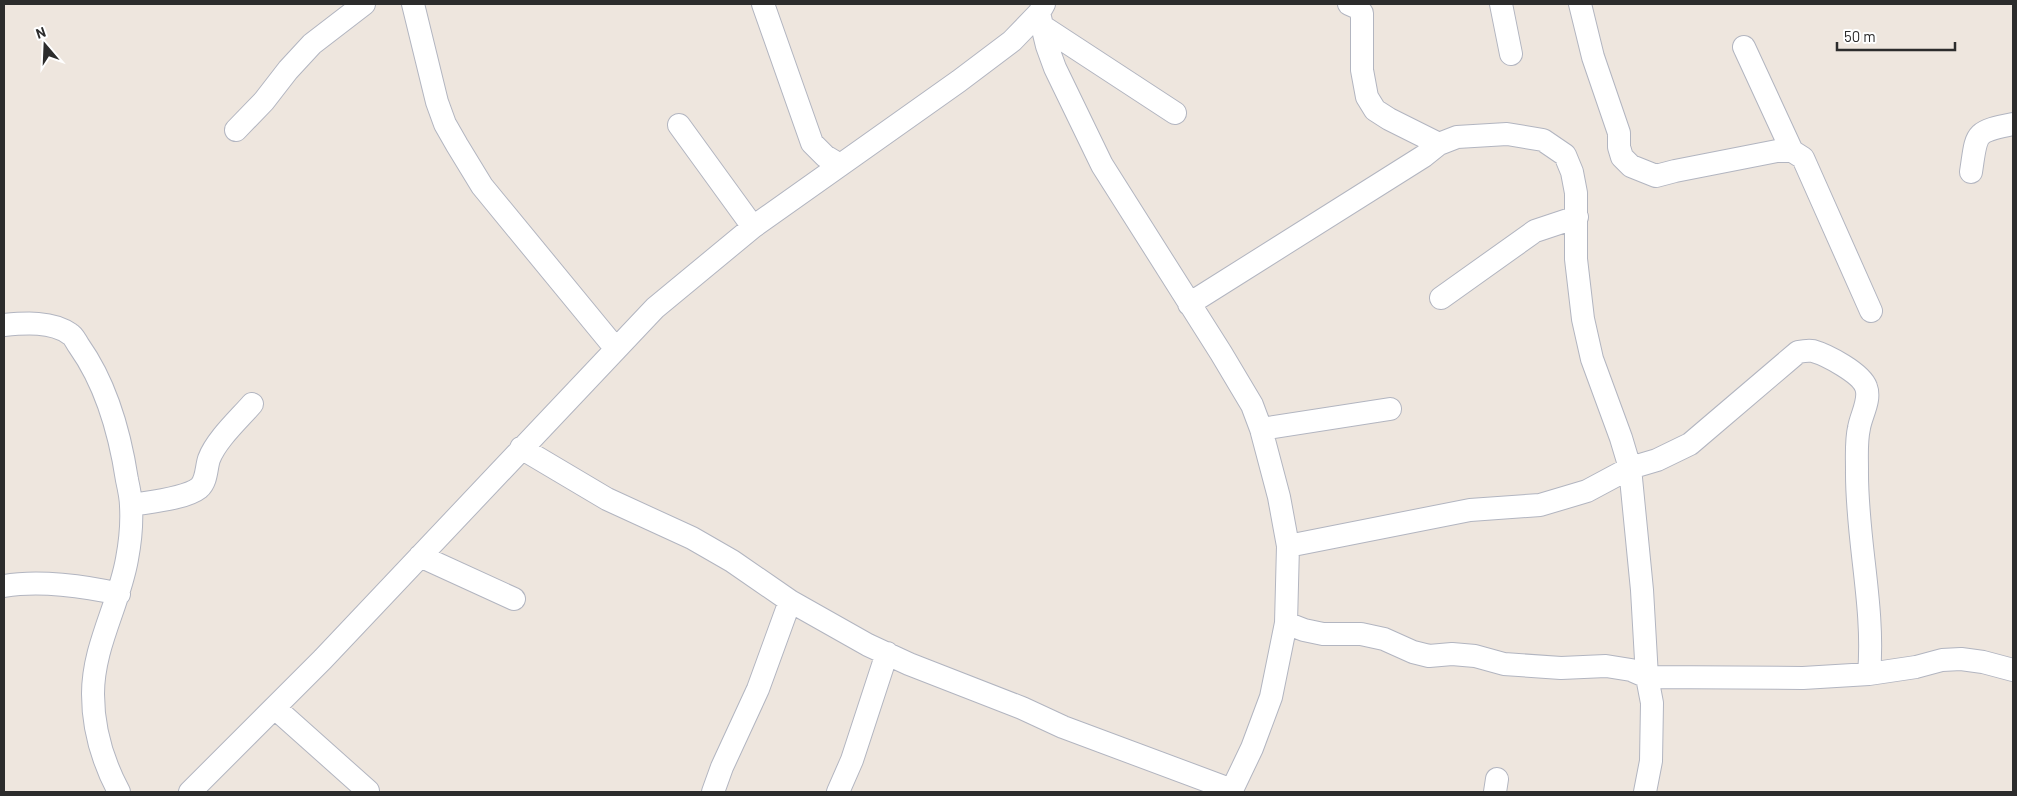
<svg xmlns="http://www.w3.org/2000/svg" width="2017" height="796" viewBox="0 0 2017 796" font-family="Barlow,sans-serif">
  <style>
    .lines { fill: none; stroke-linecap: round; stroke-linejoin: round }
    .minor-casing { stroke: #b2b5c0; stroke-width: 24 }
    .minor { stroke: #fff; stroke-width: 22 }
  </style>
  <rect width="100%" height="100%" fill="#eee6de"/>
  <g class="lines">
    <defs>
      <path id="minor" d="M413,4L437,102L445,124L457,145L482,186L616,349
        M763,4L812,143L825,156L840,165
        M1349,4L1358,8L1362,13V70L1367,97L1375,110L1389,119L1439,144
        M1501,4L1511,54
        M1580,4L1593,57L1619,133V147L1622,157L1631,166L1656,176L1675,171L1777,151H1792L1803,158L1871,311
        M1039,13L1047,46L1055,68L1102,165L1221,353L1252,405L1261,429L1279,497L1288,546L1286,623L1271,697L1252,748L1231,792
        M1042,26L1175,113
        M1744,47L1792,151
        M679,125L753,227
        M236,130L264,101L288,70L312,44L364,4
        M1971,172C1977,133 1973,132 2013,124
        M1441,298L1535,231L1577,217
        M1189,304L1424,156L1439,144L1457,137L1507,134L1543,140L1565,155L1572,172L1576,193V259L1583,319L1592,359L1621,438L1630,468L1642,590L1647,677L1652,703L1651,761L1645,792
        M4,325C25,323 52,321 70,334C74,336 76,342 79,346C106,384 120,434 127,480C129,489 131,498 131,506C132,523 130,543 127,559C119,605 93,646 93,694C93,728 103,762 119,792
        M1261,429L1390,409
        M521,448L607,499L692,538L732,561L790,601L868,645L909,664L1022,708L1063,727L1232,790
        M132,505C149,502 185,499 199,488C207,481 206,468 209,459C216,440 239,419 252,404
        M1288,546L1470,510L1540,505L1587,491L1630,468L1657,460L1690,444L1798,352C1803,351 1808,350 1813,351C1827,355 1861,373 1866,387C1871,400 1861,415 1859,428C1856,441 1857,456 1857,469C1856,538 1875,606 1869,674
        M420,556L514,599
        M4,586C39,580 85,586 119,594
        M1286,623L1304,630L1323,634H1361L1384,639L1413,652L1429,656L1452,654L1475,656L1504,664L1561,668L1606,666L1631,670L1647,677L1803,678L1869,674L1916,667L1942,660L1961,659L1983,662L2013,670
        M275,708L368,791
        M190,792L323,659L655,308L753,227L959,81L1012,41L1039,13L1044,4
        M713,792L722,767L758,689L790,601
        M838,792L852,760L887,653
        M1495,792L1497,779"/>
    </defs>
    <use href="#minor" class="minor-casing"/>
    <use href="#minor" class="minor"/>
  </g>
  <rect width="2017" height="796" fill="none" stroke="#2c2c2c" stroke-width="10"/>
  <g transform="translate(45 45) rotate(341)" stroke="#ffffff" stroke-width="4" paint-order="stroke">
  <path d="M0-4L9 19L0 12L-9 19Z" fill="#2c2c2c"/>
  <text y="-8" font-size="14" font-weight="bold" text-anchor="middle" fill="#2c2c2c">N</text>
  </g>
  <path d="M1837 42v8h118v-8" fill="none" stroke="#2c2c2c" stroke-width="2.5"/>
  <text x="1844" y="42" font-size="15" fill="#2c2c2c" stroke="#ffffff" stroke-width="4" paint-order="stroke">50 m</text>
</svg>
